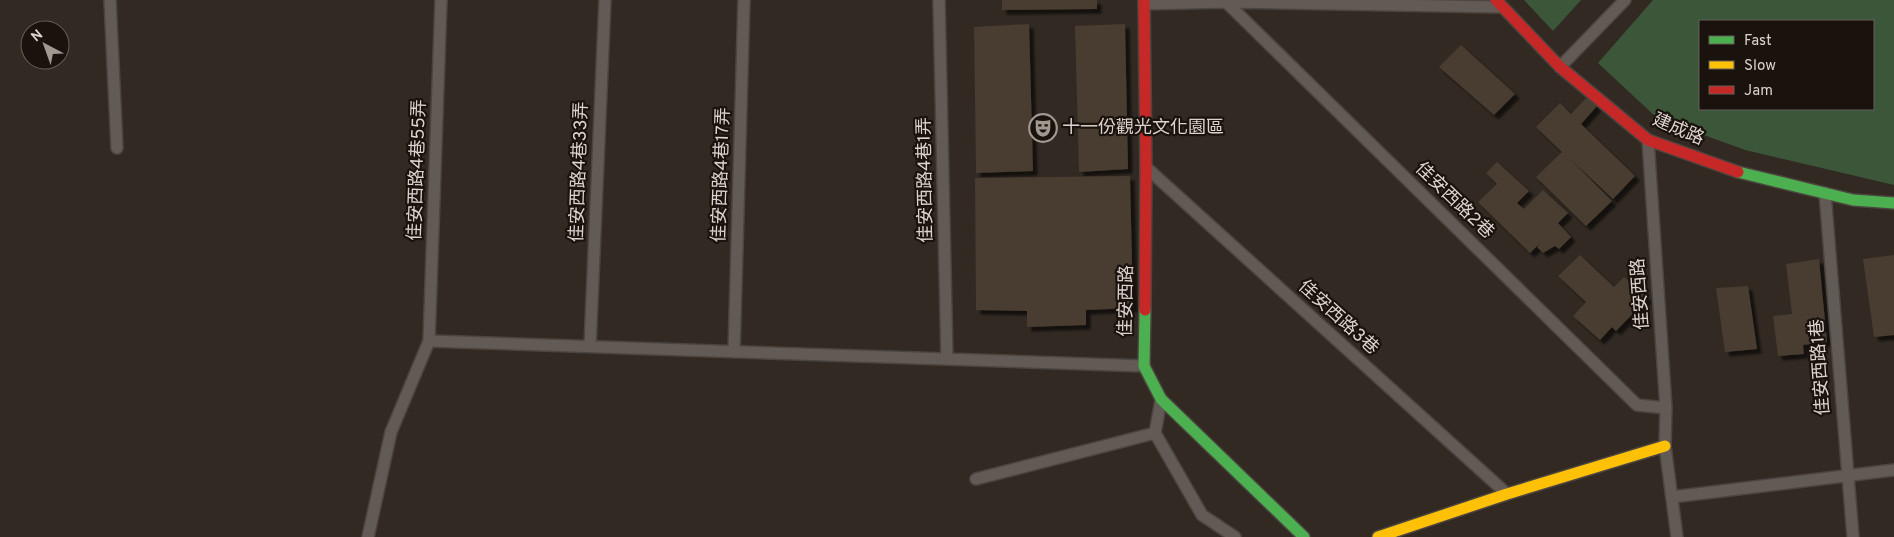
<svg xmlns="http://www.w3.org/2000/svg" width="1894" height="537" viewBox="0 0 1894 537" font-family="Overpass,'Noto Sans TC',sans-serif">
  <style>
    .green { fill: #3b5639; fill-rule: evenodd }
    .building { fill: #483d30; filter: url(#shadow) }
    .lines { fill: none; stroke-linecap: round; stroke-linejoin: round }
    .lane-casing { stroke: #4b443f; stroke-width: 14 }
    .fast-casing { stroke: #4b443f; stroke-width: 14 }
    .slow-casing { stroke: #4b443f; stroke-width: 14 }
    .jam-casing { stroke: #4b443f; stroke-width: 14 }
    .lane { stroke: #615a55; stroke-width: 11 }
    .fast { stroke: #4caf50; stroke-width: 11 }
    .slow { stroke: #ffc107; stroke-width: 11 }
    .jam { stroke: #c62828; stroke-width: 11 }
    .labels { text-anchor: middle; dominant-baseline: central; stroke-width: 4.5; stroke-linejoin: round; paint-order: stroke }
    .poi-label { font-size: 18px; fill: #ddd3cc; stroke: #19120d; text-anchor: start }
    .street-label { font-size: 18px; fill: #ddd3cc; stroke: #19120d }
  </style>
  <defs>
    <filter id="shadow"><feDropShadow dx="4.5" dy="4.5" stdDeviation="1" flood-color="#0009"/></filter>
  </defs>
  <rect width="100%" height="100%" fill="#312922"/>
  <path class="green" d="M1524,0H1581L1553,31Z
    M1653,0H1894V185L1745,150L1657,118L1598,63ZM1700,21H1873V109H1700Z"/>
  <path class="building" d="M1002,0H1097V9L1002,10Z
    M1029,24L1033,171L976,173L974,27Z
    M1125,24L1128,169L1079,172L1075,26Z
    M1461,45L1515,94L1494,115L1439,67Z
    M1587,97L1597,106L1581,124L1635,176L1613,199L1569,158L1612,201L1586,226L1536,177L1562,152L1536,127L1560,103L1571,114Z
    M1497,162L1529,191L1517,203L1524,209L1543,190L1568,213L1558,223L1571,237L1559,249L1555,246L1543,253L1537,247L1541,242L1530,253L1478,202L1497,184L1486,173Z
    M1130,176L1133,308L1086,310V325L1027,327V311L976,310L975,178Z
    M1580,255L1614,287L1624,277L1648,298L1616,331L1612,327L1600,340L1573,316L1586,302L1558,276Z
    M1894,255V335L1874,337L1863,259Z
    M1819,259L1827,342L1803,345L1804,354L1778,356L1773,316L1792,314L1786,264Z
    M1748,286L1757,349L1725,352L1716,288Z"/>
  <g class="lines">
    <defs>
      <path id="lane" d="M110,0L117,148
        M939,0L947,359
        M1226,2L1637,405L1666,408
        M1144,4L1226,2L1499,7
        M1560,67L1625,0
        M1648,140L1666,408L1665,446L1677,537
        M1149,170L1506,493
        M1825,193L1853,537
        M429,341L1144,366
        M590,346L605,0
        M734,352L744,0
        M1161,400L1155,433L1202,515L1235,537
        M976,479L1155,433
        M1672,497L1894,470
        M368,537L391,432L429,341L441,0"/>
      <path id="fast" d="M1738,172L1853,200L1894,203
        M1145,310L1144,366L1161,399L1304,537"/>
      <path id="slow" d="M1378,537L1507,494L1665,446"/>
      <path id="jam" d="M1144,0L1146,168L1145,310
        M1496,0L1560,67L1648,140L1738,172"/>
    </defs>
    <use href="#lane" class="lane-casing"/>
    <use href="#fast" class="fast-casing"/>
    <use href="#slow" class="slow-casing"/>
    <use href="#jam" class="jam-casing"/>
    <use href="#lane" class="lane"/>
    <use href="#fast" class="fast"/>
    <use href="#slow" class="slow"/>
    <use href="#jam" class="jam"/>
  </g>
  <defs>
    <symbol id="theatre-ring" viewBox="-11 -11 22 22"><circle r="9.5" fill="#19120d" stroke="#a19890" stroke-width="1.5"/><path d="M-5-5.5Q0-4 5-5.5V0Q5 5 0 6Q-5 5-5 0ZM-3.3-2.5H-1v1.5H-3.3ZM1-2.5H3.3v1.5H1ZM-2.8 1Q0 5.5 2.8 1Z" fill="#a19890"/></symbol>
  </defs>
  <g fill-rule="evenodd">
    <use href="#theatre-ring" x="1027" y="112" width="32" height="32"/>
  </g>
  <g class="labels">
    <g class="poi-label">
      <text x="1062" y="128">十一份觀光文化園區</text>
    </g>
    <g class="street-label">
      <text transform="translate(1678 130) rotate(23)">建成路</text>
      <text transform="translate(418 170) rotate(-88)">佳安西路4巷55弄</text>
      <text transform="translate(580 172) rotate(-88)">佳安西路4巷33弄</text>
      <text transform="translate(722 175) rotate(-88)">佳安西路4巷17弄</text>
      <text transform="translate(926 180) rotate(-91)">佳安西路4巷1弄</text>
      <text transform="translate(1454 201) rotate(44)">佳安西路2巷</text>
      <text transform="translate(1641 294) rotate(-94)">佳安西路</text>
      <text transform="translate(1127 301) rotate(-89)">佳安西路</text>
      <text transform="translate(1338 318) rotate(42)">佳安西路3巷</text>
      <text transform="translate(1821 367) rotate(-94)">佳安西路1巷</text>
    </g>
  </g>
  <rect x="1699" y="20" width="175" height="90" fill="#19120d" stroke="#675f59"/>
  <rect x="1709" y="36" width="25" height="8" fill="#4caf50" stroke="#675f59"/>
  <text x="1744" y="45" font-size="15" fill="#ddd3cc">Fast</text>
  <rect x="1709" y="61" width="25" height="8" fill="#ffc107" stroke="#675f59"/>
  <text x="1744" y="70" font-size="15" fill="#ddd3cc">Slow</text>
  <rect x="1709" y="86" width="25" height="8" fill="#c62828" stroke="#675f59"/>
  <text x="1744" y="95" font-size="15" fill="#ddd3cc">Jam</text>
  <g transform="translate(45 45) rotate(319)"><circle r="24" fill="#19120d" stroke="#675f59"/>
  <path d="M0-4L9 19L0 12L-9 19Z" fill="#a19890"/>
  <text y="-8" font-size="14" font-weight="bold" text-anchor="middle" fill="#ddd3cc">N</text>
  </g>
</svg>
